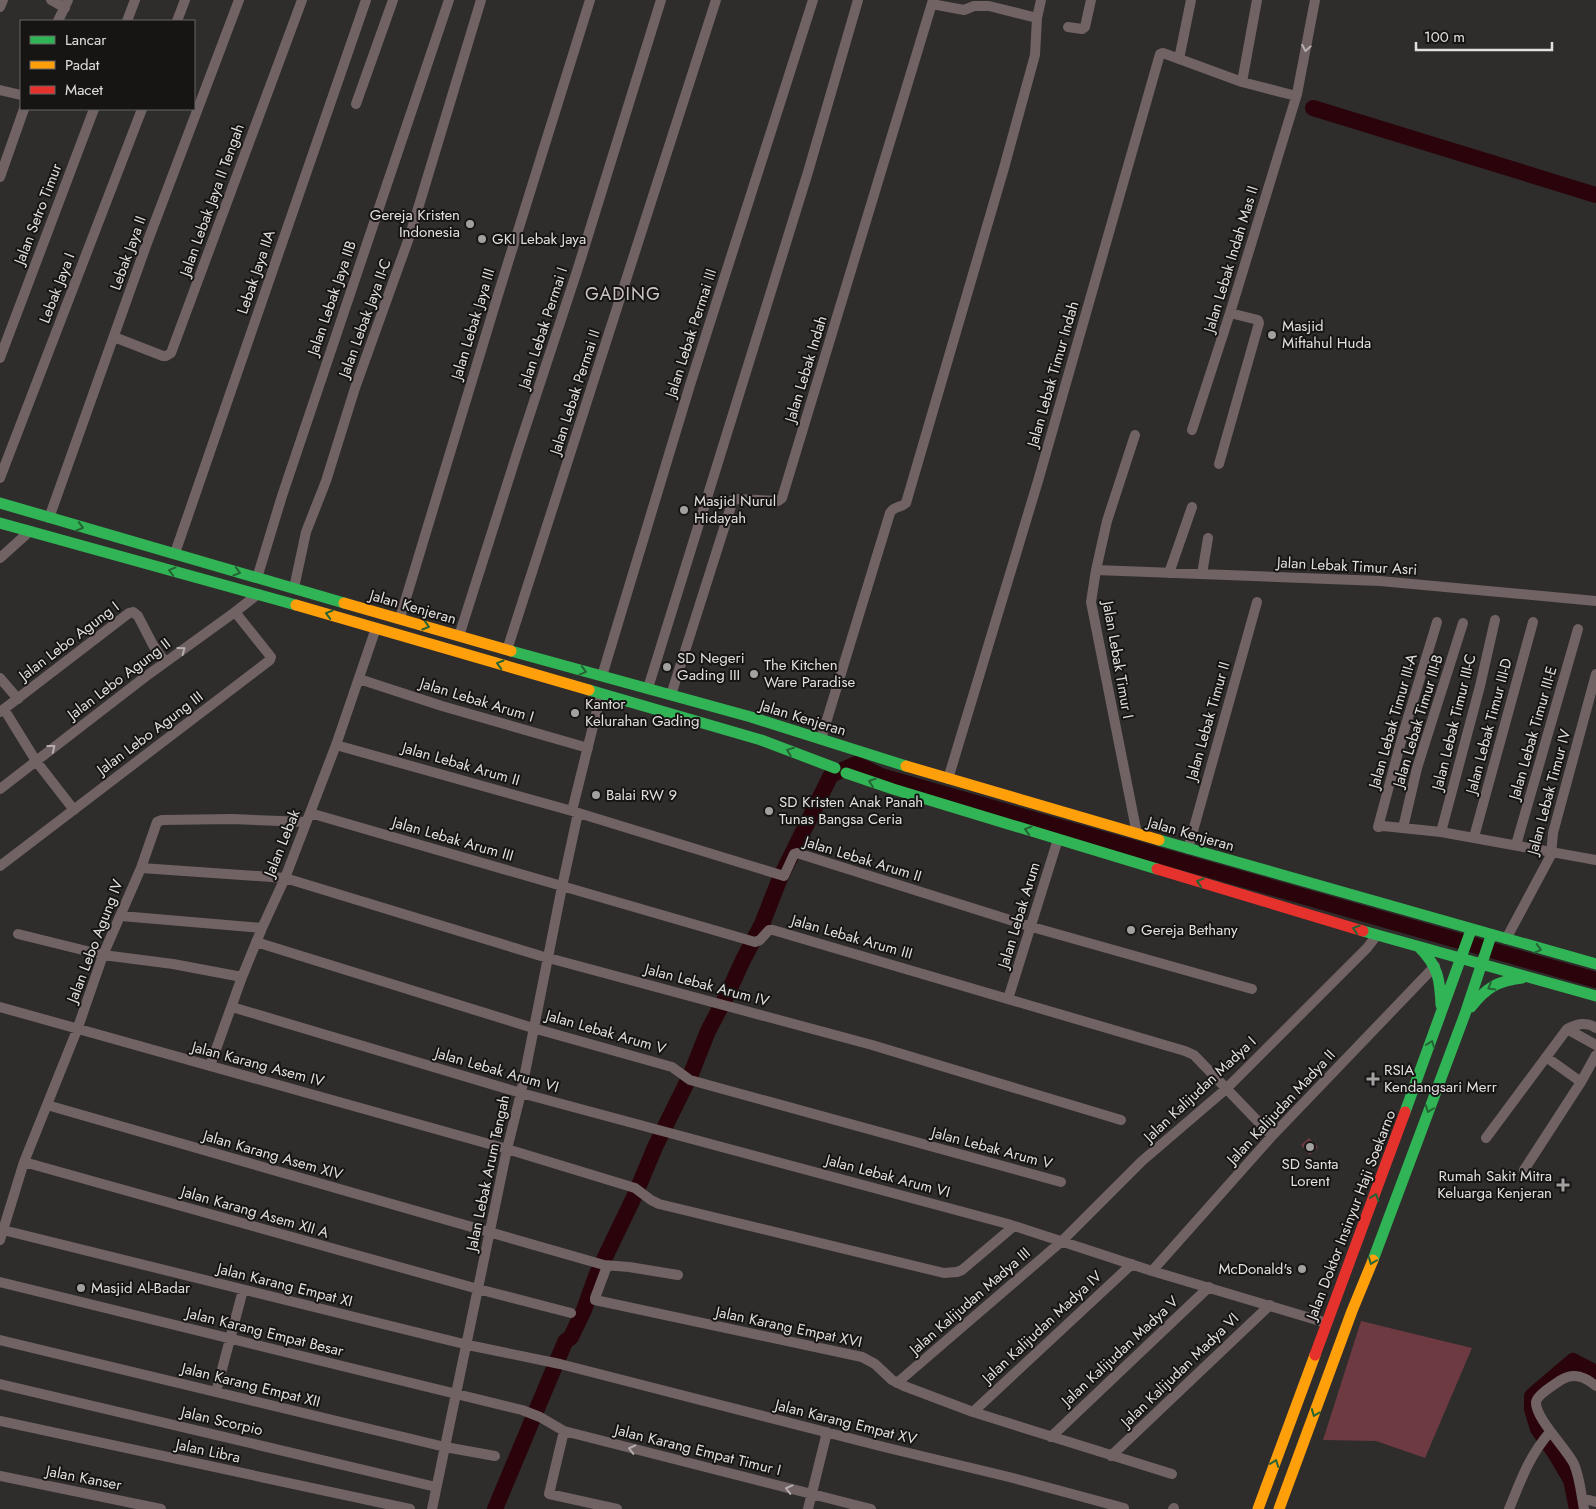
<svg xmlns="http://www.w3.org/2000/svg" width="1596" height="1509" viewBox="0 0 1596 1509" font-family="Jost,sans-serif">
  <style>
    .green { fill: #6c3a40 }
    .lines { fill: none; stroke-linecap: round; stroke-linejoin: round }
    .river { stroke: #2a040a; stroke-width: 16 }
    .street { stroke: #716364; stroke-width: 10 }
    .fast { stroke: #30b455; stroke-width: 11 }
    .slow { stroke: #ff9f0a; stroke-width: 11 }
    .jam { stroke: #e5322d; stroke-width: 11 }
    .oneway { stroke: #b5adae }
    .oneway2 { stroke: #246434 }
    .poi-dot { fill: #a3a0a0; stroke: #171414; stroke-width: 2 }
    .labels { text-anchor: middle; dominant-baseline: central; stroke-width: 4; stroke-linejoin: round; paint-order: stroke }
    .street-label { font-size: 15px; fill: #e2dfdf; stroke: #171414 }
    .poi-label { font-size: 15px; fill: #e2dfdf; stroke: #171414; text-anchor: start }
    .quarter-label { font-size: 18px; letter-spacing: 1px; fill: #cac2c3; stroke: #171414 }
  </style>
  <rect width="100%" height="100%" fill="#2f2c2c"/>
  <path class="green" d="M1309,1138L1318,1147L1310,1155L1301,1145Z
    M1361,1321L1472,1348L1425,1458L1376,1441L1323,1440Z"/>
  <g class="lines">
    <path class="river" d="M1313,108L1596,195
      M495,1509L565,1342L571,1337L584,1310L596,1276L635,1195L655,1147L691,1074L708,1031L727,995L743,960L762,924L780,878L831,775L856,764L881,776L1596,980
      M1577,1509L1571,1480L1555,1453L1538,1429L1532,1409V1396L1573,1361L1596,1373"/>
    <path class="street" d="M51,0L65,8
      M0,7L3,0
      M1037,18L1041,0
      M58,21L68,0
      M127,21L135,0
      M177,21L185,0
      M1068,27L1082,29L1085,27L1091,0
      M1179,59L1191,0
      M1242,82L1257,0
      M0,90L21,95
      M356,104L393,0
      M0,177L24,109
      M114,337L163,356H166L171,353L302,0
      M0,358L94,109
      M1192,430L1230,313L1297,94L1315,0
      M1135,435L1107,521L1096,570L1091,602L1137,834
      M1219,464L1259,323L1258,320L1230,313
      M0,478L142,109
      M49,518L147,243L239,0
      M175,553L366,0
      M0,558L30,531
      M1096,570L1380,581L1596,601
      M1169,573L1192,507
      M1202,574L1208,538
      M257,578L282,496L449,0
      M294,588L306,532L326,481L355,388L410,235L481,0
      M400,618L497,298L590,0
      M1437,622L1403,734L1378,827L1383,826L1441,832L1596,860
      M459,636L518,450L577,271L661,0
      M507,650L716,0
      M602,676L690,385L813,0
      M0,678L18,699
      M359,679L442,706L588,748
      M648,688L808,172L858,0
      M671,695L733,500L736,499L778,501L782,498L933,0
      M4,709L36,761L74,810
      M0,712L129,613L133,612L138,616L153,645L165,662
      M821,739L890,513C894,506 901,508 906,503L1004,168L1035,55L1037,18L989,6H974L964,10L932,4
      M336,745L572,811L784,876L794,854L797,853L1032,927L1252,989
      M948,779L1038,481L1160,54L1163,53L1242,82L1296,96
      M0,789L145,677L235,612L258,594
      M572,811L601,694
      M310,813L755,942L760,940L769,930H773L1185,1051L1194,1055L1272,1136
      M1403,828L1417,768L1463,623
      M1441,832L1480,686L1495,620
      M1474,837L1533,622
      M1516,845L1578,629
      M1188,849L1257,602
      M0,866L270,660L271,657L235,612
      M141,868L285,878L541,956L872,1045L1121,1120
      M121,916L262,928
      M18,934L103,955L173,964L242,977
      M1506,939L1551,855L1553,833L1596,674
      M256,942L533,1028L672,1067L690,1080L1061,1182
      M1008,999L1058,839
      M0,1007L507,1149L635,1188L651,1200L659,1204L944,1273L957,1272L962,1270L1014,1226
      M232,1007L521,1093L1008,1224L1152,1271L1327,1323
      M1567,1029L1596,1045
      M1546,1057L1581,1082
      M210,1066L242,977L262,928L285,878L336,745L376,628
      M47,1105L604,1265L629,1267L678,1275
      M1486,1138L1567,1029C1577,1024 1587,1021 1596,1028
      M24,1162L478,1289L571,1313
      M1524,1170L1581,1082L1596,1055
      M3,1230L395,1327L468,1345L560,1364L884,1447L1009,1477L1124,1508
      M0,1240L24,1162L77,1030L103,955L141,868L157,822L162,820L232,819L306,822
      M607,1266L595,1298V1300L862,1357L875,1364L892,1380L904,1386L973,1412L1172,1474
      M1152,1271L1272,1136L1435,966
      M0,1282L522,1410L540,1417L564,1431L871,1509
      M0,1340L445,1447L495,1456
      M897,1383L1062,1241L1142,1161L1226,1089L1367,948L1377,935
      M0,1384L436,1487
      M216,1392L243,1290
      M973,1412L1132,1264
      M0,1421L410,1509
      M564,1431L549,1494L617,1509
      M1051,1437L1209,1287
      M1111,1456L1270,1305
      M0,1476L161,1509
      M1582,1498L1596,1502
      M432,1509L507,1149L521,1093L562,887L578,813
      M808,1509L827,1432
      M1173,1509L1174,1508
      M1509,1509C1521,1480 1529,1456 1550,1432
      M1584,1509C1581,1494 1580,1478 1574,1464C1567,1449 1535,1418 1536,1402C1537,1395 1555,1384 1561,1380C1574,1372 1585,1377 1596,1386"/>
    <path class="fast" d="M0,503L344,603
      M0,523L296,605
      M511,651L751,717L906,766
      M589,690L761,740L835,768
      M846,773L893,789L1157,869
      M1159,840L1596,964
      M1363,931L1596,996
      M1419,947C1438,966 1440,979 1441,1005
      M1471,1007C1486,988 1497,981 1522,978
      M1405,1112L1471,930
      M1373,1260L1465,1014L1491,936"/>
    <path class="slow" d="M344,603L511,651
      M296,605L589,690
      M906,766L1159,840
      M1258,1509L1315,1355
      M1279,1509L1352,1311L1373,1260"/>
    <path class="jam" d="M1157,869L1363,931
      M1315,1355L1405,1112"/>
  </g>
  <defs><path id="oneway-chevron" d="M-2-3.5L2.5 0L-2 3.5" fill="none" stroke-width="1.6" stroke-linecap="round" stroke-linejoin="round" transform="scale(1.25)"/></defs>
  <g class="oneway">
    <use href="#oneway-chevron" transform="translate(1306 48) rotate(100)"/>
    <use href="#oneway-chevron" transform="translate(182 650) rotate(-36)"/>
    <use href="#oneway-chevron" transform="translate(52 748) rotate(-38)"/>
    <use href="#oneway-chevron" transform="translate(632 1449) rotate(-166)"/>
    <use href="#oneway-chevron" transform="translate(789 1489) rotate(-166)"/>
  </g>
  <g class="oneway2">
    <use href="#oneway-chevron" transform="translate(80 527) rotate(16)"/>
    <use href="#oneway-chevron" transform="translate(172 571) rotate(-165)"/>
    <use href="#oneway-chevron" transform="translate(237 572) rotate(16)"/>
    <use href="#oneway-chevron" transform="translate(329 614) rotate(-164)"/>
    <use href="#oneway-chevron" transform="translate(426 626) rotate(17)"/>
    <use href="#oneway-chevron" transform="translate(500 664) rotate(-164)"/>
    <use href="#oneway-chevron" transform="translate(583 671) rotate(15)"/>
    <use href="#oneway-chevron" transform="translate(790 751) rotate(-159)"/>
    <use href="#oneway-chevron" transform="translate(872 782) rotate(-161)"/>
    <use href="#oneway-chevron" transform="translate(1028 830) rotate(-163)"/>
    <use href="#oneway-chevron" transform="translate(1200 882) rotate(-163)"/>
    <use href="#oneway-chevron" transform="translate(1356 929) rotate(-163)"/>
    <use href="#oneway-chevron" transform="translate(1538 949) rotate(15)"/>
    <use href="#oneway-chevron" transform="translate(1491 987) rotate(149)"/>
    <use href="#oneway-chevron" transform="translate(1431 1044) rotate(-70)"/>
    <use href="#oneway-chevron" transform="translate(1429 1109) rotate(111)"/>
    <use href="#oneway-chevron" transform="translate(1375 1197) rotate(-70)"/>
    <use href="#oneway-chevron" transform="translate(1372 1261) rotate(111)"/>
    <use href="#oneway-chevron" transform="translate(1315 1413) rotate(111)"/>
    <use href="#oneway-chevron" transform="translate(1275 1463) rotate(-70)"/>
  </g>
  <g class="poi-dot">
    <circle cx="470" cy="224" r="5"/>
    <circle cx="482" cy="239" r="5"/>
    <circle cx="1272" cy="335" r="5"/>
    <circle cx="684" cy="510" r="5"/>
    <circle cx="667" cy="667" r="5"/>
    <circle cx="754" cy="674" r="5"/>
    <circle cx="575" cy="713" r="5"/>
    <circle cx="596" cy="795" r="5"/>
    <circle cx="769" cy="811" r="5"/>
    <circle cx="1131" cy="930" r="5"/>
    <path d="M1370.5 1071.5h5v5h5v5h-5v5h-5v-5h-5v-5h5z"/>
    <circle cx="1310" cy="1147" r="5"/>
    <path d="M1560.5 1177.5h5v5h5v5h-5v5h-5v-5h-5v-5h5z"/>
    <circle cx="1302" cy="1269" r="5"/>
    <circle cx="81" cy="1288" r="5"/>
  </g>
  <g class="labels">
    <g class="street-label">
      <text transform="translate(212 200) rotate(-70)">Jalan Lebak Jaya II Tengah</text>
      <text transform="translate(38 214) rotate(-69)">Jalan Setro Timur</text>
      <text transform="translate(128 253) rotate(-70)">Lebak Jaya II</text>
      <text transform="translate(1231 259) rotate(-73)">Jalan Lebak Indah Mas II</text>
      <text transform="translate(256 272) rotate(-71)">Lebak Jaya IIA</text>
      <text transform="translate(57 288) rotate(-69)">Lebak Jaya I</text>
      <text transform="translate(332 298) rotate(-71)">Jalan Lebak Jaya IIB</text>
      <text transform="translate(365 318) rotate(-70)">Jalan Lebak Jaya II-C</text>
      <text transform="translate(473 324) rotate(-73)">Jalan Lebak Jaya III</text>
      <text transform="translate(543 328) rotate(-72)">Jalan Lebak Permai I</text>
      <text transform="translate(691 333) rotate(-72)">Jalan Lebak Permai III</text>
      <text transform="translate(806 369) rotate(-73)">Jalan Lebak Indah</text>
      <text transform="translate(1053 374) rotate(-74)">Jalan Lebak Timur Indah</text>
      <text transform="translate(575 392) rotate(-72)">Jalan Lebak Permai II</text>
      <text transform="translate(1347 566) rotate(3)">Jalan Lebak Timur Asri</text>
      <text transform="translate(413 607) rotate(16)">Jalan Kenjeran</text>
      <text transform="translate(69 641) rotate(-37)">Jalan Lebo Agung I</text>
      <text transform="translate(1118 660) rotate(80)">Jalan Lebak Timur I</text>
      <text transform="translate(119 679) rotate(-37)">Jalan Lebo Agung II</text>
      <text transform="translate(477 700) rotate(17)">Jalan Lebak Arum I</text>
      <text transform="translate(803 718) rotate(17)">Jalan Kenjeran</text>
      <text transform="translate(1208 721) rotate(-74)">Jalan Lebak Timur II</text>
      <text transform="translate(1393 721) rotate(-74)">Jalan Lebak Timur III-A</text>
      <text transform="translate(1418 721) rotate(-73)">Jalan Lebak Timur III-B</text>
      <text transform="translate(1454 722) rotate(-76)">Jalan Lebak Timur III-C</text>
      <text transform="translate(1489 726) rotate(-75)">Jalan Lebak Timur III-D</text>
      <text transform="translate(150 733) rotate(-37)">Jalan Lebo Agung III</text>
      <text transform="translate(1533 733) rotate(-74)">Jalan Lebak Timur III-E</text>
      <text transform="translate(461 764) rotate(16)">Jalan Lebak Arum II</text>
      <text transform="translate(1549 792) rotate(-75)">Jalan Lebak Timur IV</text>
      <text transform="translate(1191 834) rotate(16)">Jalan Kenjeran</text>
      <text transform="translate(453 839) rotate(16)">Jalan Lebak Arum III</text>
      <text transform="translate(282 843) rotate(-68)">Jalan Lebak</text>
      <text transform="translate(863 859) rotate(17)">Jalan Lebak Arum II</text>
      <text transform="translate(1019 915) rotate(-73)">Jalan Lebak Arum</text>
      <text transform="translate(852 937) rotate(16)">Jalan Lebak Arum III</text>
      <text transform="translate(95 941) rotate(-69)">Jalan Lebo Agung IV</text>
      <text transform="translate(707 985) rotate(15)">Jalan Lebak Arum IV</text>
      <text transform="translate(606 1032) rotate(16)">Jalan Lebak Arum V</text>
      <text transform="translate(258 1064) rotate(15)">Jalan Karang Asem IV</text>
      <text transform="translate(497 1070) rotate(16)">Jalan Lebak Arum VI</text>
      <text transform="translate(1200 1089) rotate(-43)">Jalan Kalijudan Madya I</text>
      <text transform="translate(1281 1107) rotate(-47)">Jalan Kalijudan Madya II</text>
      <text transform="translate(992 1148) rotate(15)">Jalan Lebak Arum V</text>
      <text transform="translate(273 1155) rotate(16)">Jalan Karang Asem XIV</text>
      <text transform="translate(488 1173) rotate(-78)">Jalan Lebak Arum Tengah</text>
      <text transform="translate(888 1176) rotate(15)">Jalan Lebak Arum VI</text>
      <text transform="translate(255 1212) rotate(16)">Jalan Karang Asem XII A</text>
      <text transform="translate(1351 1215) rotate(-69)">Jalan Doktor Insinyur Haji Soekarno</text>
      <text transform="translate(285 1285) rotate(14)">Jalan Karang Empat XI</text>
      <text transform="translate(970 1301) rotate(-41)">Jalan Kalijudan Madya III</text>
      <text transform="translate(789 1327) rotate(12)">Jalan Karang Empat XVI</text>
      <text transform="translate(1042 1327) rotate(-43)">Jalan Kalijudan Madya IV</text>
      <text transform="translate(265 1332) rotate(14)">Jalan Karang Empat Besar</text>
      <text transform="translate(1120 1351) rotate(-43)">Jalan Kalijudan Madya V</text>
      <text transform="translate(1180 1370) rotate(-44)">Jalan Kalijudan Madya VI</text>
      <text transform="translate(251 1385) rotate(14)">Jalan Karang Empat XII</text>
      <text transform="translate(222 1421) rotate(13)">Jalan Scorpio</text>
      <text transform="translate(846 1422) rotate(14)">Jalan Karang Empat XV</text>
      <text transform="translate(698 1450) rotate(14)">Jalan Karang Empat Timur I</text>
      <text transform="translate(208 1451) rotate(12)">Jalan Libra</text>
      <text transform="translate(84 1478) rotate(11)">Jalan Kanser</text>
    </g>
    <g class="poi-label">
      <text x="460" y="215" text-anchor="end">Gereja Kristen<tspan x="460" dy="17">Indonesia</tspan></text>
      <text x="492" y="239">GKI Lebak Jaya</text>
      <text x="1282" y="326">Masjid<tspan x="1282" dy="17">Miftahul Huda</tspan></text>
      <text x="694" y="501">Masjid Nurul<tspan x="694" dy="17">Hidayah</tspan></text>
      <text x="677" y="658">SD Negeri<tspan x="677" dy="17">Gading III</tspan></text>
      <text x="764" y="665">The Kitchen<tspan x="764" dy="17">Ware Paradise</tspan></text>
      <text x="585" y="704">Kantor<tspan x="585" dy="17">Kelurahan Gading</tspan></text>
      <text x="606" y="795">Balai RW 9</text>
      <text x="779" y="802">SD Kristen Anak Panah<tspan x="779" dy="17">Tunas Bangsa Ceria</tspan></text>
      <text x="1141" y="930">Gereja Bethany</text>
      <text x="1384" y="1070">RSIA<tspan x="1384" dy="17">Kendangsari Merr</tspan></text>
      <text x="1310" y="1164" text-anchor="middle">SD Santa<tspan x="1310" dy="17">Lorent</tspan></text>
      <text x="1552" y="1176" text-anchor="end">Rumah Sakit Mitra<tspan x="1552" dy="17">Keluarga Kenjeran</tspan></text>
      <text x="1292" y="1269" text-anchor="end">McDonald's</text>
      <text x="91" y="1288">Masjid Al-Badar</text>
    </g>
    <g class="quarter-label">
      <text x="623" y="294">GADING</text>
    </g>
  </g>
  <rect x="20" y="20" width="175" height="90" fill="#171414" stroke="#686565"/>
  <rect x="30" y="36" width="25" height="8" fill="#30b455" stroke="#686565"/>
  <text x="65" y="45" font-size="15" fill="#e2dfdf">Lancar</text>
  <rect x="30" y="61" width="25" height="8" fill="#ff9f0a" stroke="#686565"/>
  <text x="65" y="70" font-size="15" fill="#e2dfdf">Padat</text>
  <rect x="30" y="86" width="25" height="8" fill="#e5322d" stroke="#686565"/>
  <text x="65" y="95" font-size="15" fill="#e2dfdf">Macet</text>
  <path d="M1416 42v8h136v-8" fill="none" stroke="#e2dfdf" stroke-width="2.5"/>
  <text x="1424" y="42" font-size="15" fill="#e2dfdf" stroke="#171414" stroke-width="4" paint-order="stroke">100 m</text>
</svg>
